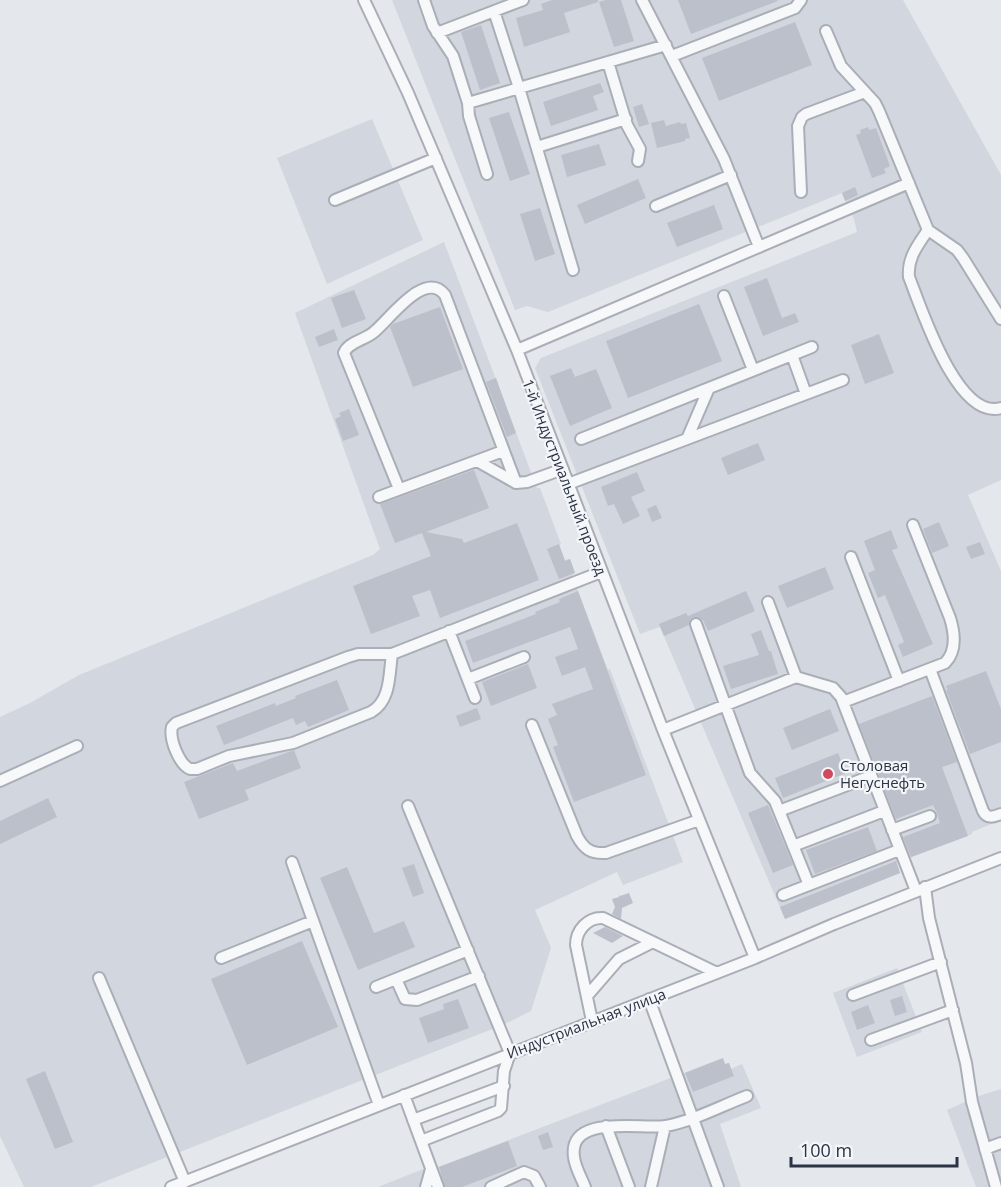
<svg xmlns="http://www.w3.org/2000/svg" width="1001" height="1187" viewBox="0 0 1001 1187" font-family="'Open Sans',sans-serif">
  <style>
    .built { fill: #d2d6de }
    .building { fill: #bbc0ca }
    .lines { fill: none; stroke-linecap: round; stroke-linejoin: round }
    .minor-casing { stroke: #a9aeb7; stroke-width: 14 }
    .minor { stroke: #f7f8fa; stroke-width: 10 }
    .poi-dot { fill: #d1495b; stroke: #f4f6f9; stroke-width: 2 }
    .labels { text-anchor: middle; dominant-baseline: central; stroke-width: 4.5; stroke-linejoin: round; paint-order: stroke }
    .street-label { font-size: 15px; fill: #2b3445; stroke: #f4f6f9 }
    .poi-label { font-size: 15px; fill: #2b3445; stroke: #f4f6f9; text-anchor: start }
  </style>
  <rect width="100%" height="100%" fill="#e4e7ec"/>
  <path class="built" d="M392,0H903L1001,175V480L968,495L1001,571V820L972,832V834L897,863L900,873L785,919L660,627L640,634L535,368L541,358L857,232L854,219L842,193L548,312L527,306L515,310Z
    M372,119L423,240L327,284L277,158Z
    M444,242L537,488H540L561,544L559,545L565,560L570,559L575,573L572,575L608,670L610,669L683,862L623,885L617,872L535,910L551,948L531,1011L505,1024L91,1187H24L0,1136V717L30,703L79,675L373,555L380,549L295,313Z
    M897,968L922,1032L857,1057L833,993Z
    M723,1058L725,1064L729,1063L731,1069L742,1064L761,1108L720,1124L741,1187H378L436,1164L438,1167Z
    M1001,1089V1187H976L947,1110L976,1097Z"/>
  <path class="building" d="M552,0H598V2L564,13L570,32L524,47L516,18L543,10L541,4Z
    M606,0H621L634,41L614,47L599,2Z
    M678,0H777L778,1L691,34Z
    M795,22L812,65L719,101L702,58Z
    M481,25L500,83L480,90L461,32Z
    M600,83L604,92L593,96L598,110L551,126L543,102Z
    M642,104L649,124L639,127L633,107Z
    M509,112L530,174L510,181L489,118Z
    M664,120L666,126L680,122L681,124L686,123L690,138L685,139V141L657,148L651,123Z
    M868,127L869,130L876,128L890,166L884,169L886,173L872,178L856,135L861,133L860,130Z
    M599,144L606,165L567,177L561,155Z
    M638,179L646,198L585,224L577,205Z
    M855,187L858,195L845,201L842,193Z
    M714,205L723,229L677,247L667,223Z
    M540,208L555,254L535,261L520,214Z
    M767,278L782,318L795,313L799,322L763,336L744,287Z
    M354,290L366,319L342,328L331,298Z
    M699,304L722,361L628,398L606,341Z
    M440,307L463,369L413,387L390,327L393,324Z
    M334,329L338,340L319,347L315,337Z
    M879,334L894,373L865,384L851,345Z
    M571,368L575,377L596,369L612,408L570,426L550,376Z
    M496,378L516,433L507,437L486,382Z
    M349,409L359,435L343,441L335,419L341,416L339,413Z
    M758,443L765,460L728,475L721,458Z
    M474,470L489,508L426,532L462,539L464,543L517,523L539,580L440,618L430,590L412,596L420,616L371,634L353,586L431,556L422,533L395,543L380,504Z
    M637,472L645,491L631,497L640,516L623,524L614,504L608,506L601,487Z
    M656,505L662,518L652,522L647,509Z
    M939,522L949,546L932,553L923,529Z
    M891,530L898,548L892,550L933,644L903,657L898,645L904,642L885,595L878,598L868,573L875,570L864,541Z
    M980,542L985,554L971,559L966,547Z
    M559,544L565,561L570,559L575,573L559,579L547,549Z
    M825,567L834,589L787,608L778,586Z
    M578,591L646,775L574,802L553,747L558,745L548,719L557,715L552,704L593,689L585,667L562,676L555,657L578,649L570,627L473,663L465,641L536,614L535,612L560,602L559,599Z
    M746,591L755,611L708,631L703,620L694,617L690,620L689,625L664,636L659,624L686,613L688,616Z
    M761,630L769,651H771L778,674L731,689L723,666L759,655L751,634Z
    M528,664L537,688L491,706L482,682Z
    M986,671L1001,709V742L970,754L946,690H948L946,686Z
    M337,680L349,710L308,727L305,721L296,725L293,718L224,745L216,726L275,703L276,706L296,698L295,696Z
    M932,696L957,762L942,767L968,836L911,857L903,837L940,823L937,813L933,805L896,819L859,724Z
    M477,708L481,719L460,727L456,716Z
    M830,709L839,731L792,750L783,728Z
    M294,750L301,768L245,790L249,800L199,819L184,782L233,763L237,771Z
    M838,753L846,773L783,798L775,778Z
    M48,798L57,817L0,844V821Z
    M768,805L793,865L773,873L748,813Z
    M868,827L877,851L815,874L806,850Z
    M896,861L900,873L785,919L780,907Z
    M414,864L424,893L413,897L402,868Z
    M347,867L374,933L404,921L415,947L358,970L320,878Z
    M629,893L633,903L622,908L621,919L612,914L615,907L612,899L619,897L620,894V896Z
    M605,927L623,936L612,943L593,933Z
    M302,941L338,1027L247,1065L211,979Z
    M902,996L907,1012L895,1016L890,1000Z
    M458,999L469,1028L428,1043L419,1018L444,1009L443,1004Z
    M868,1005L875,1023L857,1030L851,1012Z
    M723,1058L725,1064L729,1063L734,1076L693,1092L685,1073Z
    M45,1071L73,1142L55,1149L26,1079Z
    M548,1132L553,1147L543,1150L538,1136Z
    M508,1141L517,1166L462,1187H445L439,1167Z"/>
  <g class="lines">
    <defs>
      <path id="minor" d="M364,0L408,93L517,350L663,730L755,958
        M424,0L433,26L453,56L468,103
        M642,0L724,159L759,247
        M494,11L519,88L573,270
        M826,31L841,66L875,103L879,111L928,230L957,250L963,258L1001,319
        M437,33L523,0
        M672,56L795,8L801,0
        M608,62L627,125L640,149L638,161
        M537,147L626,119
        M487,174L469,116L468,103L666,45
        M801,192L798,126L802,117L806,114L865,92
        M335,200L436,158
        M656,206L731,175
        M928,230C918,245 907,258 909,277C921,307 957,421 1001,408
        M724,296L753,370
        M517,350L909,183
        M792,355L806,394
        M581,439L812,347
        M687,439L709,388
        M477,461L516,483
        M568,484L843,380
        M399,489L344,353C348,342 365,340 374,332C390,319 425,269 445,295L516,483L527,482L563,469
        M379,497L503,451
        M851,557L899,681
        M696,624L750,773L775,801L809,885
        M449,631L475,698
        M392,654C389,674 391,701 371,712L293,743L229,756L197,769H190C179,764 169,739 172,727L176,723L348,657L358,654H392L601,572
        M930,669L983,811C987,819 993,817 1001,814
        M796,677L833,688L841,697L916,891
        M468,679L524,657
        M843,702L945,663C957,651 955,634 950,618L913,525
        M532,725L577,836C584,849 591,854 606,853L699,820
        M663,730L796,677L768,602
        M0,781L77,746
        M408,806L510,1053L504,1071L501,1108L498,1111L421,1141
        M779,811L871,776
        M892,830L930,816
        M793,846L884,811
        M292,862L379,1105
        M925,887L929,918L966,1063L972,1102L996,1187
        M783,895L899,850
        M221,958L313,921
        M99,978L185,1182
        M396,979L405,999L417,1000L479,976
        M376,987L468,950
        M853,995L941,962
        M587,996L619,959L653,942
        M649,999L718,1187
        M592,1021L576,945C576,930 588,917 603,918L717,973
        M871,1040L953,1010
        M404,1095L438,1187
        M413,1120L504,1086
        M606,1126L629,1187
        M985,1149L1001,1143
        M171,1187L755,958L834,924L1001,858
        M426,1187L431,1169
        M491,1187L524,1172L534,1176L540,1187
        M585,1187C581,1177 575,1167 574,1157C568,1113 642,1130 666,1126C693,1121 721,1106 747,1096
        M651,1187L665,1126"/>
    </defs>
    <use href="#minor" class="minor-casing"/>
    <use href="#minor" class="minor"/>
  </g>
  <circle class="poi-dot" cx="828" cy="774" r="6"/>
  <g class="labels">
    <g class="street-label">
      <text transform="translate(565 477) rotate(69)">1-й Индустриальный проезд</text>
      <text transform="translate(586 1023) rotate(-21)">Индустриальная улица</text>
    </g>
    <g class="poi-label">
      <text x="840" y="765">Столовая<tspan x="840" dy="17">Негуснефть</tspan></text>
    </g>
  </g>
  <path d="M791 1157v9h166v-9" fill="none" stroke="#2b3445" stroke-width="3"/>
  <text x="800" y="1157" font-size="18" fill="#2b3445" stroke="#f4f6f9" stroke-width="4.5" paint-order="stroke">100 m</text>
</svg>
